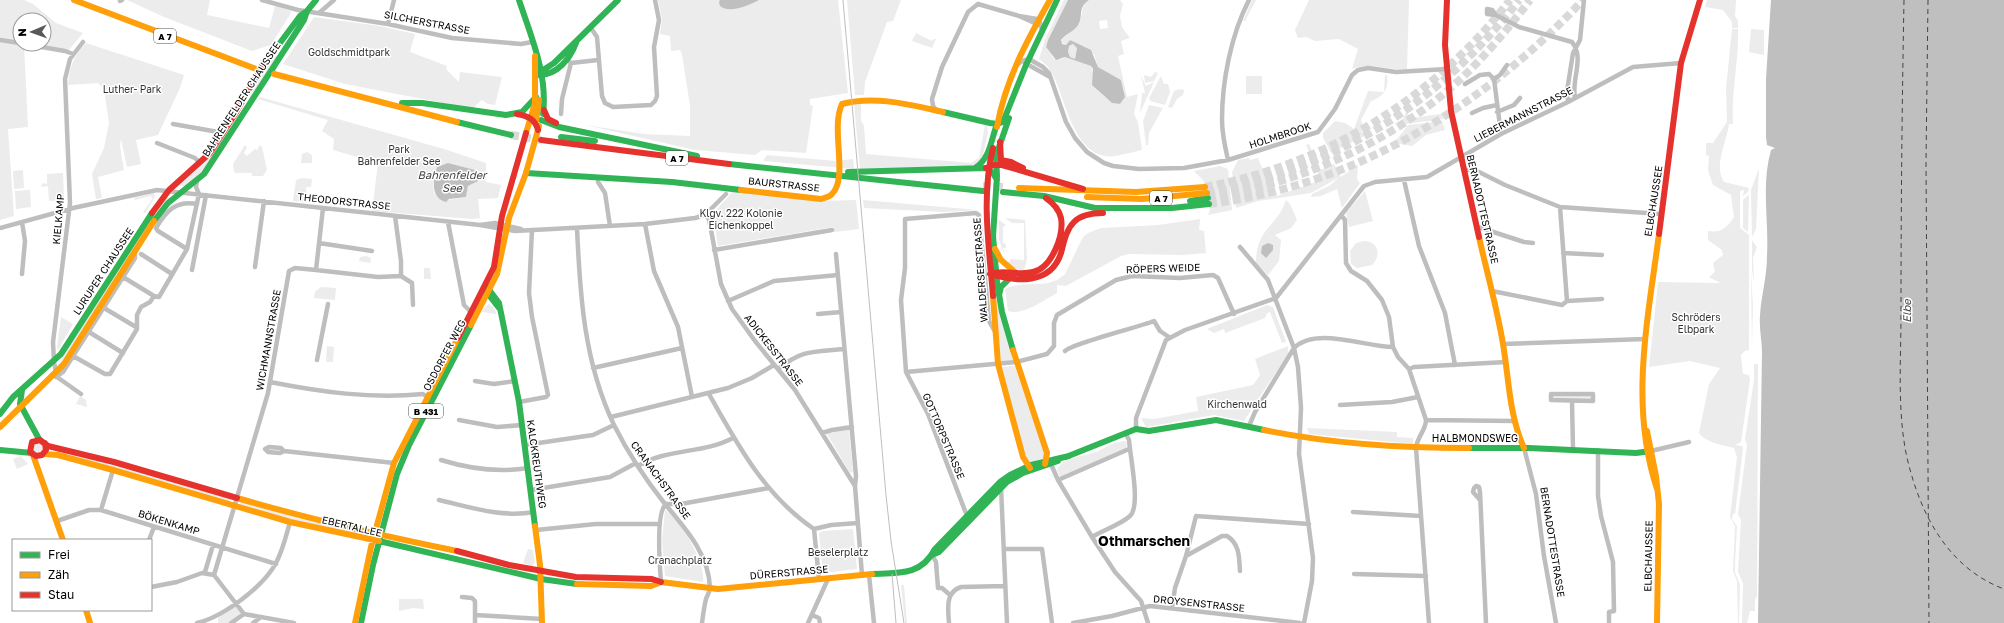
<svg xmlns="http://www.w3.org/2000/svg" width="2004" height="623" viewBox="0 0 2004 623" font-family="'Golos Text',sans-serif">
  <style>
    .green { fill: #ececec; fill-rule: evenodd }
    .water { fill: #bfbfbf; fill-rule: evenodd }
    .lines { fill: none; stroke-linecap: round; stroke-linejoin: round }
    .ferry { stroke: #444; stroke-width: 1; stroke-dasharray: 5 4; stroke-linecap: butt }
    .highway-tunnel { stroke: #d9d9d9; stroke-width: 8; stroke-dasharray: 8 4; stroke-linecap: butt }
    .street { stroke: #bebebe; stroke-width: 4.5 }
    .fast { stroke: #30b455; stroke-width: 6 }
    .slow { stroke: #ff9f0a; stroke-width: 6 }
    .jam { stroke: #e5322d; stroke-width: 6 }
    .tram { stroke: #bebebe; stroke-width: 1 }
    .labels { text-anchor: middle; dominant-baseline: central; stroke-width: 3; stroke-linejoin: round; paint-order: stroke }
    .shield { fill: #fff; stroke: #4c4c4c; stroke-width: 1 }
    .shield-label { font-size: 9px; font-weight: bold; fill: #000 }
    .street-label { font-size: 10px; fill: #000; stroke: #fff }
    .park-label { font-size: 10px; fill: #333; stroke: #fff }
    .water-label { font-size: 11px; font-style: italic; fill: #444; stroke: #fff }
    .district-label { font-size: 14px; font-weight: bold; fill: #000; stroke: #fff }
  </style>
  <rect width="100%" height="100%" fill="#fff"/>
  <path class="green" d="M0,0H24L33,4L56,23L83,33L69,50L32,44H44V20H20V44H24L28,127L8,129L14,216L0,220Z
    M127,0H210L207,15L269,28L275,6L291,11V13L271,45L252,51L164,17Z
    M658,0H838L848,93L810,99V105L813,106L806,153L762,150L755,155L695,150L585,125L644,134L690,136V106L682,54L680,50L671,51L670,36L660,34L662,19Z
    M847,0H901L893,21L887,22L865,82L864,95H855Z
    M1064,0H1068L1048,40L1046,47L1054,59H1062L1065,57L1091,66L1098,91L1112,103L1120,104L1124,93L1121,80L1098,67L1094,54L1070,40L1066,45L1061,42C1064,32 1077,30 1080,20C1084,11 1080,6 1089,0H1120L1123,4L1120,16L1122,27L1130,38L1121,41L1124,54L1118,56L1127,97L1138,94L1134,114L1138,122L1142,150C1133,152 1113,158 1105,156C1072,150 1065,97 1052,73C1049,67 1044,63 1039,59L1045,39ZM1107,20L1108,28L1100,29L1099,21Z
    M1252,0H1256L1245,21H1243Z
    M1309,0H1409L1407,69C1389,71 1369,62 1352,69L1358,49L1339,39L1315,41L1306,37L1298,38L1295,30Z
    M1707,0H1736L1735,16L1738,21V28H1732V22L1723,10L1705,7Z
    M314,17L380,26L415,34L410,52L447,66L446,69L459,82L460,72L502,77L495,105L488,104L482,100L475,106V109L345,84L283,64Z
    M1732,29H1738C1739,61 1731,92 1733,124H1729C1727,142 1713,165 1724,182L1749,188L1748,192L1743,196L1744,190L1740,191V228L1749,235V350L1745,351L1741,355L1743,374L1749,375L1750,380L1741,442L1735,445L1742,446L1743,448L1735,514L1733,513L1732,519L1737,526L1735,563V572L1740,585L1739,623H1738L1737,581L1733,571L1735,526L1730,517L1737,457L1734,448C1723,445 1706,443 1699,433L1709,384L1720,368L1690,361L1649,367L1658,282L1720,283L1709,277L1715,272L1713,263L1723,255L1722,250L1708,240V231C1721,233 1727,228 1734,217L1731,195L1713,185L1708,170L1709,156L1706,155V143H1713L1727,122L1726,89Z
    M1751,29L1764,30V55L1749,52Z
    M916,33L932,41L934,39H936L932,48L912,41Z
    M86,43L184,75L180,88L158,135L136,140L141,164L127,167L121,139L120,146L124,170L98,177L102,198L96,199L92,174L104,148L109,123L104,89L98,83L68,85C70,65 73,58 86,43Z
    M1073,44L1077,48L1075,59L1070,57L1068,52L1069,46Z
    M279,54L251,99L249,98L269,61Z
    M1155,72L1158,73L1154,81L1145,83L1144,75L1151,77Z
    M1385,75H1387C1389,88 1384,97 1371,101L1361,120L1364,128L1362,132L1365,136L1331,153L1323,138V133L1335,121L1345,123L1354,129L1368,91L1384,92Z
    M1141,76L1146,86L1154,82L1140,113L1142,93H1145Z
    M1161,76L1164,84H1168L1170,92L1165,105L1150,101L1149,98Z
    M1246,76H1262V94H1246Z
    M1180,89L1184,90L1183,95L1177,99L1172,108L1168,107L1174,91Z
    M260,97L444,149L486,163V182L501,185L498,198L478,199L480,218L472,219L372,211L378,163L333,150L334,139L322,131L328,120L258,99ZM448,163L474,170L473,184L468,186L466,197L442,201L434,193L433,185L436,172Z
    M854,104H861V120L864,126L866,154L971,163L979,158L985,125L987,126L988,133L982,160L974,166L860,169Z
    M1149,105L1163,108L1149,133L1148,145H1146L1143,121Z
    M1406,112L1413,118L1446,113L1443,119L1406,124L1402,121Z
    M237,115L240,116L204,171L187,187L178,185L195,171Z
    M1442,121L1445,130L1426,135L1412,146L1394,143L1408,125Z
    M1309,144L1320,170L1334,164L1341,177L1358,165L1357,179L1360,183L1342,208L1337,189L1321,196L1311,197L1312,194L1329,186L1340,177L1311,193L1258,201L1236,208L1232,172L1238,160L1249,158L1250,160L1258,158L1263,170L1268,169L1277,196L1321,180L1306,145Z
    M245,145L247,147L244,153L247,156L255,149L257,150L260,145L262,147L267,170L263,176H252V173H236L234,172L233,164Z
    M307,152L312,155V163H301L302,154Z
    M767,155L836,161L853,159L854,169L763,161Z
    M1220,166L1228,169L1232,210L1208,215C1212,210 1209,188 1204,182C1202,178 1196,174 1194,171Z
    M1759,168L1756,229L1752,237L1751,190Z
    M23,170L24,188L14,189L13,171Z
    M63,173L64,200L49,201L48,186L41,187L42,184L44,183L47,184V174Z
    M302,178L312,179L311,187H306L307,203L293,201L296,180Z
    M30,190L31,207L16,209L15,191Z
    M736,190L823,201L856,200L859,229L834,232L833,227L718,246L713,214L732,192Z
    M1365,191L1373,221L1349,227L1346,213Z
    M154,193L155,197L145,213L143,212L153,198L150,196L135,200L134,198Z
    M1748,195L1749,196L1748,232L1743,228V200Z
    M166,197L171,198L59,366L58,365L137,239Z
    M863,200L978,210L944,212L864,208Z
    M1286,200L1290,204L1297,220L1291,228L1275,235L1281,240L1279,261L1268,275L1256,263C1256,227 1277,228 1286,200Z
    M1005,218L1025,220L1027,259L1024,271L1015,269L1008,263L1011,259L1024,260V223H1012Z
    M1200,219L1199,230L1204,231L1206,253L1183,255L1129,254L1121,256L1066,286L1057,285V293C1044,300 1023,316 1008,311L1005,289C1024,279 1048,291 1065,274L1083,237L1088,233L1101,228L1158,225Z
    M999,220L1006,225L1003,227V243L1006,244V248H1003L1004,254L999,240Z
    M1752,240L1757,247L1753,258L1754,283L1752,270Z
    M1364,241C1378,241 1382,255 1372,265L1357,268L1351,264L1350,251L1356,243Z
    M366,256L371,258L370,263L359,261L360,257Z
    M424,268H430L431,279H424Z
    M1751,272L1753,307L1752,345Z
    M993,277L1013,360L1001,362Z
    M321,287L336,288L335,300L314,298L315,292Z
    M489,304L493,307L497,314L482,312L486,306Z
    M1267,305L1273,307L1286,342L1282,343L1270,312L1267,313L1265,318L1225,333L1224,329L1214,333L1207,329Z
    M61,317L73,324L58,350L57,347Z
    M327,346L334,347L333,362H326Z
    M1288,346V354L1244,421L1214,415L1146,427L1141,418L1154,419L1198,411L1196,397L1253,385L1260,375L1255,359Z
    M1754,364H1758C1757,442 1758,520 1757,597L1755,599V611H1750L1747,623H1742L1743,583L1738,572L1741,520L1738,514L1747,445L1745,439L1754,380Z
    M1013,366L1015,367L1044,451V458L1028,463L1018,435L1002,367Z
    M1553,395H1589L1591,397V399H1553Z
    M80,396L86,400L87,407L76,404Z
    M1307,428L1397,432V437L1413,438V444L1309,434Z
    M842,430H849L853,472L850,473L827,434Z
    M1126,441L1127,448L1060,477L1057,470C1062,458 1082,456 1093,453C1106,449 1109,442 1126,441Z
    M33 448a5 5 0 1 1 10 0a5 5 0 1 1-10 0Z
    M83,455L230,499L229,502L82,460Z
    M21,456L28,464L17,469L13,459Z
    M241,501L292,517L368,534L367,538L239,507Z
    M665,510C681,520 706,563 703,582L665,576L662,540Z
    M853,529L857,569L823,573L819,533L823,531Z
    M528,549L533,550L535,562L532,566L523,563Z
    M901,585H904L907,623H905Z
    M399,599H423L424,609L413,608L399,611Z
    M234,607H236L240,612V615L228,623H218V618Z"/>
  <path class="water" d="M720,0H759C749,5 730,14 720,6L719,2Z
    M1068,0H1089C1077,8 1084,15 1078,25C1074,32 1066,33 1061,40L1062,44L1066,45L1070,40L1091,50L1098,67L1121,80L1125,97L1120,104L1112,103L1092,85L1093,69L1091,66L1065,57L1056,60L1046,47L1048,40ZM1073,44L1077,48L1075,59L1070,57L1068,52L1069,46Z
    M1771,0H2004V623H1758L1762,352C1762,340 1759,329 1760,316C1761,296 1767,277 1767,256C1769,220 1761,185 1771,150L1775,148L1767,145L1766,137V79Z
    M448,163L475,170L479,178L478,181L468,186L466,197L449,199L446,202C430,198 433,179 437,167Z
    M1268,243L1273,245V250L1266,258L1261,253L1262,246Z"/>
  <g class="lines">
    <path class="ferry" d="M1904,0C1902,104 1901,209 1901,313C1901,365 1896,424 1911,473C1925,523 1953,570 2004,589
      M1928,0L1926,163L1929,623"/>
    <path class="highway-tunnel" d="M259,64L276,70
      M511,135L541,140
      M983,186L1003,187
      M1205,187C1328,164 1434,98 1510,0
      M1207,193C1335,169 1440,103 1519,0
      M1208,198C1303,183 1400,139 1469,71C1491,49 1511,25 1530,0
      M1209,204C1354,186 1484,106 1583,0"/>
    <path class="street" d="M262,0L298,10L388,24L452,38L521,44L532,42
      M120,1L122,0
      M978,4L1019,16L1037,19L1040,22L1042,30
      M319,13L334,0
      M1496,15L1487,14V9L1492,10L1496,15L1519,27L1572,42C1585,58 1571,79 1575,98
      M1019,16L1039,25
      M388,24L394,0
      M591,28L597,37L602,96L605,103L613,107L651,105L655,101L657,96L654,47L659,20L655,0
      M0,40L20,43
      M24,44L65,51L73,54
      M562,55L571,63L598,60
      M1025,63L1050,77
      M1017,65L1022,61L1029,59L1043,67L1049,73L1066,122L1075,138L1087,152L1104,163L1113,166L1139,169L1184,168L1228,160L1318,132L1335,109L1352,75L1358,70L1368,68L1396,72L1447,69
      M1494,79L1500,75L1507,65
      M1465,84L1480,75L1489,74L1494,79L1501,134
      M1568,102L1567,91L1573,53L1580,40L1584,0
      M938,112L933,106L932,99L942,67L968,12L978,4
      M1497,112L1514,105L1520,98
      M1472,113L1483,108L1497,105
      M561,114L562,99L571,63
      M173,124L224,133
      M157,143L195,158L200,163
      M1228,160C1225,147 1222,134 1222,120C1222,81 1231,35 1249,0
      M1465,170H1475L1505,185L1560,207L1661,214
      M1404,180L1419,246L1445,313L1455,365
      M197,181L196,187L199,194
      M598,182L605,193L610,226
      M705,215L709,219L721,284L732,309L755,341L795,390L855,486
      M1341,215L1345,220L1346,263L1351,271L1367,281L1382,300L1389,317L1393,347L1398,357L1409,369L1426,420C1426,430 1417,437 1416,448L1429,623
      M395,216L401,261V276
      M448,222L464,305L471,312
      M645,224L654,271L678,327L692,397
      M480,225L495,223L521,229
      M1478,227L1524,242L1533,243
      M0,228L73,208L157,190L480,225L515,231L645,224L695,218L705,215L726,194
      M577,228C580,296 584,362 614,425C628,453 646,480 665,504C685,528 709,554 710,588C710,591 707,596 706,599C704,607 703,615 702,623
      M319,243L372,251
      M1240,247L1268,280L1294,348L1298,367L1301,408L1299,454L1313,558L1312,581L1304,623
      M187,249L158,231L156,228C166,211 176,200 197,204
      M714,250L832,230
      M1563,253L1602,255
      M141,254L172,274
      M836,254L856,476L855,486L862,575
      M255,267L264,201
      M192,270L206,195
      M316,270L378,277L401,276L412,283L413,305
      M22,274L25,241L22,222
      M123,277L154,296
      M1492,291L1562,305L1567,301L1560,207
      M728,301L774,281L838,275
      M1567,301L1602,299
      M104,308L136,327
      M818,314L841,312
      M89,332L123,353
      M1503,344L1645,339
      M1065,351C1071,344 1139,327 1154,321L1160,331L1169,337
      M73,356L105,374H110L137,329V315L141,307L150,302L154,296L159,297L187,249L199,194
      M317,360L328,304
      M593,368L682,348
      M778,369C803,349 814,352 844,349
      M1409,369L1414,367L1506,362
      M906,372L1016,362L1047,354L1054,346V323L1057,315L1116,280L1132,276L1180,278L1213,275L1218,278L1234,314
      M56,377L63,372L135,258V250
      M475,381L494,384L515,381
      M270,382C321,392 370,399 423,394L426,396
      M81,394L57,377L54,362L53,342L70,203L65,79L70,59L83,42
      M709,394C737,444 765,496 814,529
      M1551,394H1593V401L1551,400Z
      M1572,401L1573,449
      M519,402L546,397L548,395L532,317L529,293L532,230
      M1340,405L1392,402L1418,397
      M611,417L728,388L752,378L774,365
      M459,420L497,427L522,425
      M1426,420L1514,421
      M1249,426L1255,412L1294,348C1316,326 1365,347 1393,347
      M1136,429V418L1166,340L1185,330L1276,298L1364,186L1375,182L1427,177L1501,134L1568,102L1633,67L1681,63
      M822,433L832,430L852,427
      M525,445L593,435L614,425
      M1524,448L1536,494L1544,556L1556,623
      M1598,450V496L1601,516L1613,562L1614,611L1609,612V623
      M284,451L280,453L268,452L265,449L269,447L281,448L284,451L394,463
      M1651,451L1689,442
      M441,460C470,469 497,473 528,468
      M1050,462L1058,480L1092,537L1115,572L1141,601L1148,623
      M638,466C667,448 703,454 733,438
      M1058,480L1129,449
      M1001,487L1007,623
      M531,490L610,477L636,463
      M439,500C470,507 502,518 534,512
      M1480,500L1473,492L1474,488L1476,486L1479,487L1480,492L1486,623
      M666,504H681L769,488
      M101,510L113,470
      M1353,512L1421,516
      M967,516L928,414L906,372L901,300L905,268V219L976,213L979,215L989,321L994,330
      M57,521L89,510H101L276,564
      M814,529L819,579
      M814,529L831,525L858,523
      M536,530L596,524H660
      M1092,537C1103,530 1120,525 1130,516C1141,506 1130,456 1129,440L1126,434
      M149,540L154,527
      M1004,549H1042L1052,623
      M932,555L936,562L938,588H942L950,595
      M1186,556L1222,536H1227C1240,544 1239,558 1240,571
      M205,572L213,545
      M1354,574L1426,576
      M869,575L874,623
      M661,582C660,568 655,513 666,504
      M151,587L177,582L202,573L214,575
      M462,597L472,598L475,601V623
      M1172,608L1175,588L1186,556L1196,516L1309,524
      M244,614L214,575L268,393L289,271L295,268L316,270L323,208
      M244,614L294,623
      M475,615L542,619
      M812,615L819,618L820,623
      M197,623C223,617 263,587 276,563C283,550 286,536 290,522
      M231,623L244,614
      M253,623L261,617
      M808,623L828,579
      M949,623C948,609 945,592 961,587L1005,586
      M1073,623L1112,616L1150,606L1300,623"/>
    <path class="fast" d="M519,0C531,36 548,75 543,114
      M274,51L300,16L307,11L316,0
      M537,74L554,63L618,0
      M539,75C557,75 570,59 576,43
      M402,103H422L506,115L522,112L536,97
      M943,112L990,123L997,124L1003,122L1026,65L1057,0
      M1009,118L996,156L997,176L993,236L997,282L1002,312L1013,350
      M541,120L559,127L697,156
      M457,122L511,135
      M561,137L595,141
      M729,164L983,191
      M975,168C990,159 991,140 997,124
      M848,172L986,168L993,173L997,180
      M526,173L672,182L741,190
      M1003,192L1044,196L1095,208H1172L1209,204
      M1190,201L1208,198
      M154,221L168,203L204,174L304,20L307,11
      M487,287L499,303L519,402L535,526
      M485,290L499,308
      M999,295L1001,287L1009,279
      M22,390L20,404L39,439
      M0,414L13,397L61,354L152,213
      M1469,448H1529L1636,453L1651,451
      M0,450L32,453
      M1066,457L1136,429L1149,431L1216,420L1264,430
      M379,541L541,579L577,584
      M932,555L939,552L1007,482L1023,473L1058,461
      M872,574C898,573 921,576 935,549L1000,482L1010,475L1031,465L1069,456
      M361,623L373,565L397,474L409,445L471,325"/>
    <path class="slow" d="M74,0L256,69
      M274,74L457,122
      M536,121L539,100
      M997,127C1005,81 1027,40 1050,0
      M526,133L535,103V56
      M1019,188L1136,192L1205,187
      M741,190L821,199C824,198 830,197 832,194C849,177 830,129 842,104C875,95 911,105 943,112
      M1087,197L1142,199L1207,193
      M1479,237C1487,273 1497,308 1503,344C1509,379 1509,415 1524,448
      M995,249L1001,260L1016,273
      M993,296L998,364L1023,457L1030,468
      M471,325L497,274L509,218L526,173L539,126
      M1013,350L1047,453L1045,464
      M0,427L64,364L154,221
      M1264,430C1332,444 1400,448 1469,448
      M1647,431L1656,476L1659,504L1657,623
      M44,454L58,455L113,470L290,522L379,541
      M33,455L63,540
      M1657,489C1629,405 1648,319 1659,234
      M237,498C309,519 383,536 457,551
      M535,526L540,565L542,623
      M577,584L651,586L661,582L718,589L872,574
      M86,610L90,623
      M355,623L371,547L394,463L458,338"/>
    <path class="jam" d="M1447,0L1445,45L1451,111L1479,237
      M544,110L548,119L556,123
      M517,114C528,116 535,119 538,130
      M541,140L729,164
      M1000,142L1001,160L1011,162L1023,168
      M986,168L994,165H1002L1083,189
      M152,213L169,190L210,153L235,114L265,61L274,51
      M1659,234L1681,63L1700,0
      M990,274C1016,282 1051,285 1061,253C1064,242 1066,230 1074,222C1082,214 1093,213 1103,213
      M990,274C1004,269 1019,276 1033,272C1052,268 1064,235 1061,218C1059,209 1053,203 1046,198
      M993,296C989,247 981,196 993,148
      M458,338L494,267L502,216L526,133
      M45,443L46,450L42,455L36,456L30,452L32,442L40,440L48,446L114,462L237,498
      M457,551L509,565L576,577L652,579L661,582"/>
    <path class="tram" d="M843,0L886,495L891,541L904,623
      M892,574L896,623"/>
  </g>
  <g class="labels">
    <g class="shield">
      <rect x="154" y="29" width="22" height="14" rx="3"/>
      <rect x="666" y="151" width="22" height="14" rx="3"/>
      <rect x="1150" y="191" width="22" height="14" rx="3"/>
      <rect x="409" y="404" width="34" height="14" rx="3"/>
    </g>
    <g class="shield-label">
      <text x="165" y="36">A 7</text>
      <text x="677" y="158">A 7</text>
      <text x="1161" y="198">A 7</text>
      <text x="426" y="411">B 431</text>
    </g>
    <g class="street-label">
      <text transform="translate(427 22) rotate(11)">SILCHERSTRASSE</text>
      <text transform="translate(241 99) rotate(-57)">BAHRENFELDER CHAUSSEE</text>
      <text transform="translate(1523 114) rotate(-27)">LIEBERMANNSTRASSE</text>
      <text transform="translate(1280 135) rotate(-18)">HOLMBROOK</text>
      <text transform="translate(784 184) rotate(6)">BAURSTRASSE</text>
      <text transform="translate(344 201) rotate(6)">THEODORSTRASSE</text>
      <text transform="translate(1653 201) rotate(-81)">ELBCHAUSSEE</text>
      <text transform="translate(1483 209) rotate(77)">BERNADOTTESTRASSE</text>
      <text transform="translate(58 219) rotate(-85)">KIELKAMP</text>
      <text transform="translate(1163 268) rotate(-2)">RÖPERS WEIDE</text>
      <text transform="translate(980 270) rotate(-94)">WALDERSEESTRASSE</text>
      <text transform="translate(103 271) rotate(-57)">LURUPER CHAUSSEE</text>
      <text transform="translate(268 340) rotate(-80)">WICHMANNSTRASSE</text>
      <text transform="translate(774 350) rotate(52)">ADICKESSTRASSE</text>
      <text transform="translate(444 355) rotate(-62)">OSDORFER WEG</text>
      <text transform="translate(944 436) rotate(67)">GOTTORPSTRASSE</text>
      <text x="1475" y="438">HALBMONDSWEG</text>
      <text transform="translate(537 464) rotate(82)">KALCKREUTHWEG</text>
      <text transform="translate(661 480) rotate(54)">CRANACHSTRASSE</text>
      <text transform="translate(169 522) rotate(17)">BÖKENKAMP</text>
      <text transform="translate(352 526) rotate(13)">EBERTALLEE</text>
      <text transform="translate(1553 542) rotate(81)">BERNADOTTESTRASSE</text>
      <text transform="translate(1648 556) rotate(-89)">ELBCHAUSSEE</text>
      <text transform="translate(789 572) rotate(-5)">DÜRERSTRASSE</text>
      <text transform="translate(1199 603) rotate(6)">DROYSENSTRASSE</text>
    </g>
    <g class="park-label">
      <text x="349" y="52">Goldschmidtpark</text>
      <text x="132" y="89">Luther- Park</text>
      <text x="399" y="149">Park<tspan x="399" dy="12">Bahrenfelder See</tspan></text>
      <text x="741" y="213">Klgv. 222 Kolonie<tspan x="741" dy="12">Eichenkoppel</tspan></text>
      <text x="1696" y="317">Schröders<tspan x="1696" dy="12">Elbpark</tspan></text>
      <text x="1237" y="404">Kirchenwald</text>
      <text x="838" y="552">Beselerplatz</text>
      <text x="680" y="560">Cranachplatz</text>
    </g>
    <g class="water-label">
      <text x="452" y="174">Bahrenfelder<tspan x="452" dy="13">See</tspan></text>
      <text transform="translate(1906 311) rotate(-90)">Elbe</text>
    </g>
    <g class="district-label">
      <text x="1144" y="540">Othmarschen</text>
    </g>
  </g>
  <rect x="12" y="539" width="140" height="72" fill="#ffffff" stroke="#999999"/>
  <rect x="20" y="552" width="20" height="6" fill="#30b455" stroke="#999999"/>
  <text x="48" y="559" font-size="12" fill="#000000">Frei</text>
  <rect x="20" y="572" width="20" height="6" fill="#ff9f0a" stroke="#999999"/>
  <text x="48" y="579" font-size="12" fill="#000000">Zäh</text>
  <rect x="20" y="592" width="20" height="6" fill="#e5322d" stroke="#999999"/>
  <text x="48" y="599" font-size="12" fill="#000000">Stau</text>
  <g transform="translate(32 32) rotate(268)"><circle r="19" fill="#ffffff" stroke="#999999"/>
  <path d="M0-3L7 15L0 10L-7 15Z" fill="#595959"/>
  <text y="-6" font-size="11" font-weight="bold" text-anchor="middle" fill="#000000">N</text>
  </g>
</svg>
